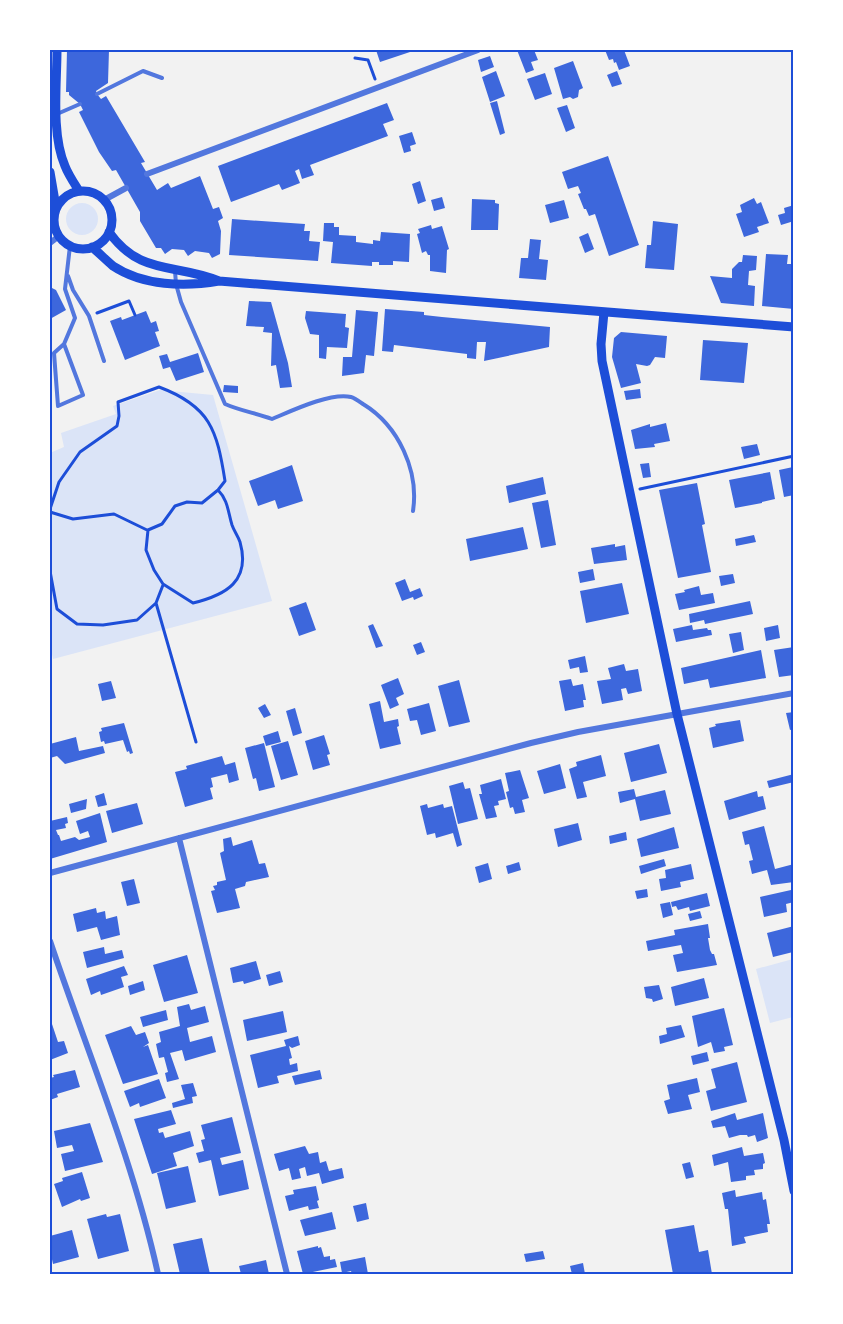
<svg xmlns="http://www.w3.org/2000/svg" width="843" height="1324" viewBox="0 0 843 1324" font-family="Poppins,sans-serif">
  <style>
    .green { fill: #dbe4f7 }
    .building { fill: #3d67dc }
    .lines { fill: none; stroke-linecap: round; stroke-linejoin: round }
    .path { stroke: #1d4ed8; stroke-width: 3 }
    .service { stroke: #5277de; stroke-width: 4 }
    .minor { stroke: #5277de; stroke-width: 6 }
    .secondary { stroke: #1d4ed8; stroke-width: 9 }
    .neatline { fill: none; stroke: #1d4ed8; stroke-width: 2 }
  </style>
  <rect width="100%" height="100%" fill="#f2f2f2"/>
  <path class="green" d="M66 219a16 16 0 1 1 32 0a16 16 0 1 1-32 0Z
    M160,390L213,395L272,601L53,659L50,644V453L64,447L61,433L116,414L113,406Z
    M793,959V1017L770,1023L756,969Z"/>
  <path class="building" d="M67,50H109L108,83L96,91L97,94L101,99L106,96L145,162L141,163L157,190L168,183L171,188L200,176L213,209L219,207L223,218L218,221L221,231L220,254L212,258L209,253L195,251L188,256L184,250L172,249L165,254L161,248H156L140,221V212L116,170L112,171L99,152L79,112L83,110L80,104L69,95V92H66Z
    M376,50H416L380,62Z
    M517,50H534L538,60L531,62L534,70L526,73Z
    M605,50H624L630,66L619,70L616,62L614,63L613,59L609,60Z
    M490,56L494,67L481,72L478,60Z
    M573,61L583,88L579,90L578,97L573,99L570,97L563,99L554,68Z
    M496,71L505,96L490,102L482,77Z
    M617,71L622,84L612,87L607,75Z
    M545,73L552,94L535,100L527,79Z
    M497,101L505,133L500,135L490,103Z
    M387,103L394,120L383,124L388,136L310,165L314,175L302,179L299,169L295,171L300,183L282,190L279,184L231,202L218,166Z
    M567,105L575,128L566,132L557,108Z
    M412,132L416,144L410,146L411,151L404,153L399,136Z
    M608,156L639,245L609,256L595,214L589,216L586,209H584L578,194L581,193L578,186L568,189L562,172Z
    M420,181L426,201L418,204L412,184Z
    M442,197L445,208L434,211L431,200Z
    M754,198L757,204L761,202L769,223L757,227L759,232L744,237L736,214L742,212L740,205Z
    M472,199L495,200V203L499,204L498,230H471Z
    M564,200L569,218L550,223L545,205Z
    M794,205V221L781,225L778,215L785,213L784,208Z
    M232,219L305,224L304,231H310L309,241L320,242L318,261L229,255Z
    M653,221L678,224L674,270L645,268L647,245H651Z
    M324,223H334V227H339V235L356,236V242L373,244V240L380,241L381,232L410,234L409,262L393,261V265H379V262H372V266L331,263L333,242L323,241Z
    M431,225L432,229L442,226L449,249L447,250L446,273L430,271V255H428L426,251L422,253L417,234L420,233L418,229Z
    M588,233L594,249L585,253L579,237Z
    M530,239L541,240L539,259L548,260L546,280L519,278L521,258H528Z
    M766,254L788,255L787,264H794V309L762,306Z
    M743,255L757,256L756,270L749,271L748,285L755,286L754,306L721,303L710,276L732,278V269L739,262H742Z
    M50,287L56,290L66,310L50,319Z
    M249,301L271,302L288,363L292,387L280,388L276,365L271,366L272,333L263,332L264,327L246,326Z
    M385,309L424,312V315L442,317L550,327L549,347L484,361L486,342H477L476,359L467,358V354L394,345L393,352L382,351Z
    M356,310L378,312L374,356L366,355L364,373L342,376L343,357H352Z
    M146,311L151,323L156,321L159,331L155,332L160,346L125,360L110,321L121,317L122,320Z
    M306,311L346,314L345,327L349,328L347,348L327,347L326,359L319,358V335L310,334L305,318Z
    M621,332L667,336L665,358L655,357L650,365L647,366L636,364L641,383L621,388L612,357L614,338Z
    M703,340L748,343L744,383L700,380Z
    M198,353L204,372L176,381L170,367L163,369L159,356L167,354L170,362Z
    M224,385L238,386V393L223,392Z
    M640,389L641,398L626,400L624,391Z
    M666,423L670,441L654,444L655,447L635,449L631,430L650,424V427Z
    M757,444L760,455L744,459L741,447Z
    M649,463L651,477L643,478L640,464Z
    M292,465L303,501L278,509L275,500L258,506L249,481Z
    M793,467L794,495L784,497L779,470Z
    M770,472L775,499L762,502V503L735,508L729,480Z
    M543,477L546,494L509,503L506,486Z
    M697,483L705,524L702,525L711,572L678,578L659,490Z
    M548,500L556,545L541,548L532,503Z
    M523,527L528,549L470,561L466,539Z
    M754,535L756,542L736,546L735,539Z
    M615,544V547L625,545L627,560L594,564L591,548Z
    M593,569L595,580L580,583L578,572Z
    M733,574L735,583L721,586L719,576Z
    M405,579L410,592L420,588L423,596L414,600L413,597L402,601L395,583Z
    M622,583L629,614L586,623L580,591Z
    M699,586L701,595L713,593L715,603L679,610L675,594L685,592L684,590Z
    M750,601L753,614L705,624L704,620L690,623L689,614Z
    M306,602L316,630L299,636L289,608Z
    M373,624L383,646L376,648L368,626Z
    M692,625L693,630L707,628L708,630H711L712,635L676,642L673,629Z
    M778,625L780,638L766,641L764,628Z
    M741,632L744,650L733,653L729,634Z
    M421,642L425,652L417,655L413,645Z
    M794,647V675L779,677L774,650Z
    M761,650L766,678L710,688L708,679L684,684L681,668Z
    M585,656L588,672L580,673L579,667L570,669L568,660Z
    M624,664L626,671L638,669L642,691L628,694L626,688L621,689L623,700L602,704L597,681L611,679L608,668Z
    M398,678L404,694L396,698L399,705L390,709L381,685Z
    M571,679L573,686L583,684L586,700H583L584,707L565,711L559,681Z
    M459,680L470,722L449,727L438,686Z
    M111,681L116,698L102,701L98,684Z
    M380,701L384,722L398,719L399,726L397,727L401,744L380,749L369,704Z
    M429,703L436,731L421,735L417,720L410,721L407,709Z
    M265,704L271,715L264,718L258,708Z
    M295,708L302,733L293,736L286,711Z
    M794,712V729L790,730L786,713Z
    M740,720L744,741L713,748L709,728L716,726L715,724Z
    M124,723L133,753L130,754L129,751L127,752L123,740L105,744L104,741L101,742L99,732L102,731L101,728Z
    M278,731L281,742L266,746L263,736Z
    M324,735L330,754L327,755L330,765L313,770L305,741Z
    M76,737L79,751L103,746L105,753L65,764L57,756L50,758V744Z
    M288,741L298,775L281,780L271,746Z
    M264,743L275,787L259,791L256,778L253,779L245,748Z
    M659,744L667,773L631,782L624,753Z
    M601,755L606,776L583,782L587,797L577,799L569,769L577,766L576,762Z
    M222,756L225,765L235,762L239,780L229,783L227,774L211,778L213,787L210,788L213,799L185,807L175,772L187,769L186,766Z
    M560,764L566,788L544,794L537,771Z
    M520,770L529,798L522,800L525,812L515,814L513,807L510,808L506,792L509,791L505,773Z
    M794,774V782L769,788L767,781Z
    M501,779L506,799L498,801L499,805L494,806L497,817L486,819L479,794H482L480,785Z
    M463,782L465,789L470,788L478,819L458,824L449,786Z
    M634,789L636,797L665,790L671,814L640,821L635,799L620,803L618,792Z
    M757,791L758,797L763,796L766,809L729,820L724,801Z
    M104,793L107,805L98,807L95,796Z
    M87,799L86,809L71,813L69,804Z
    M137,803L143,824L112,833L106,811Z
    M427,804L428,808L443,804L444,808L452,806L462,845L457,847L453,833L436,838L435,833L427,835L420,806Z
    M100,813L107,842L50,859V821L67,817L68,823L65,824L66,828L56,830L58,835H59L61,841L75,837L79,840L90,837L88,831L80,834L76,821Z
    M578,823L582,840L558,847L554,829Z
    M764,826L775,869L794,864V882L771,885L767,870L752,874L749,861L753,860L749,844L745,845L742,832Z
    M674,827L679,848L641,857L637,839Z
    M626,832L627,840L610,844L609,836Z
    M231,837L233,846L252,840L259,864L265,863L269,877L246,882L245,886L235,889L240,908L217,913L211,891L215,890L213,886L217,885V882L226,880L220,853L224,851L223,839Z
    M664,859L666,866L641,874L639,866Z
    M519,862L521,870L508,874L506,866Z
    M488,863L492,879L479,883L475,867Z
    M691,864L694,879L680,882L681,887L661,891L659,879L666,878L665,870Z
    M134,879L140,903L127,906L121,882Z
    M647,889L648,897L637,899L635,891Z
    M791,890L794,902L786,904L787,912L764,917L760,897Z
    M707,893L710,906L690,911L689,907L678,910L676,906L672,907L671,902Z
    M670,902L673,915L663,918L660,904Z
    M96,908L97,913L105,911L106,919L117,916L120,935L101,940L97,927L77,932L73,914Z
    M700,911L702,918L690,921L688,914Z
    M708,924L710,938H708L710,950L712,954H714L717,965L677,972L673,955L683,953L681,945L648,951L646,941L675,935L674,930Z
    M794,926V942L791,943L793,952L773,957L767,933Z
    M104,947L105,954L122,950L124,958L87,968L83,952Z
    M187,955L198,993L164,1002L153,965Z
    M256,961L261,979L244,984L243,981L233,983L230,968Z
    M124,966L128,975L121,977L124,987L101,995L100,991L91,995L86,979Z
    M280,971L283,982L269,986L266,975Z
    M704,978L709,998L675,1006L671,987Z
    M143,981L145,990L130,995L128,986Z
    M659,985L663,999L653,1002L652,999L646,998L644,987Z
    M189,1004L191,1010L205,1006L209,1022L187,1028L190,1042L212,1036L216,1052L185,1061L182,1050L170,1053L179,1079L167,1082L165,1073L168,1072L164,1057L159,1058L156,1044L161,1042L159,1032L180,1026L177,1007Z
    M724,1008L733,1045L724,1047L725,1051L714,1053L711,1042L698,1047L692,1016Z
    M166,1010L168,1020L143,1027L140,1017Z
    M283,1011L287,1032L247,1041L243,1020Z
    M50,1018L58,1042L64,1041L68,1053L50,1060Z
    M681,1025L685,1037L660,1044L659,1036L667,1034L666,1028Z
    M131,1026L136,1035L145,1032L149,1043L143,1047L148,1045L158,1074L123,1084L105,1035Z
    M298,1036L300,1045L292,1048L289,1046L292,1058L289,1059L290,1065L297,1063L298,1071L277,1076L279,1083L258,1088L250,1055L286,1046L284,1040Z
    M707,1052L709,1061L693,1065L691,1056Z
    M737,1062L747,1102L711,1111L706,1091L716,1088L711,1069Z
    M75,1070L80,1087L57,1094L58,1097L50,1100V1078L54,1077L53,1075Z
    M320,1070L322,1079L295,1085L292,1076Z
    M697,1078L700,1092L688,1095L692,1109L668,1114L664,1101L670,1099L667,1085Z
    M159,1079L166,1098L140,1107L139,1103L130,1107L124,1091Z
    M193,1083L197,1096L192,1097L193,1103L173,1108L172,1103L185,1099L181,1085Z
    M171,1110L176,1124L158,1129L159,1133L163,1132L165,1138L190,1131L194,1146L173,1153L177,1166L152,1174L134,1119Z
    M735,1113L737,1120L763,1113L768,1138L757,1142L755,1135L748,1137L747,1135H740L729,1138L725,1126L713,1128L711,1121Z
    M232,1117L241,1153L220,1158L222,1165L243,1160L249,1189L219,1196L211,1160L199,1163L196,1153L204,1151L201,1140L205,1139L201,1125Z
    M90,1123L103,1162L65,1171L61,1154L74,1151L72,1145L57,1148L54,1131Z
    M305,1146L309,1154L318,1152L320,1163L326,1161L329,1171L342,1168L344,1178L322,1184L319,1173L307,1176L305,1167L299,1169L301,1178L292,1180L289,1168L279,1171L274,1154Z
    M742,1147L744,1156L763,1153L765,1163L763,1164V1169L754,1170L755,1175L746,1176V1180L731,1182L728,1162L714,1166L712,1155Z
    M690,1162L694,1177L686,1179L682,1164Z
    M188,1166L196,1202L166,1209L157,1173Z
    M82,1172L90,1198L81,1201L80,1199L62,1207L54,1184L63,1181L62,1178Z
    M316,1186L319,1200L317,1201L319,1208L309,1210L308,1206L289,1211L285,1196L294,1194L293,1190Z
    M735,1190L736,1197L762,1192L763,1200L766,1199L770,1224H767L768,1232L744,1237L746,1243L732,1246L728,1209H725L722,1193Z
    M366,1203L369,1219L357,1222L353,1206Z
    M332,1212L336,1229L305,1236L300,1220Z
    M106,1214L107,1217L120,1214L129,1251L98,1259L87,1219Z
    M694,1225L699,1252L708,1250L712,1274H673L665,1230Z
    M72,1230L79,1257L53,1264L50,1250V1236Z
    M202,1238L210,1274H180L173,1244Z
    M318,1246V1248L321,1247L324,1257L330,1256V1260L335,1259L337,1267L303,1274L297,1251Z
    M543,1251L545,1259L526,1262L524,1254Z
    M365,1257L368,1274H352L351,1271L342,1273L340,1262Z
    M266,1260L269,1274H241L239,1266Z
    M583,1263L585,1274H572L570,1266Z"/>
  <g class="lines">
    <path class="path" d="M355,58L368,60L375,79
      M97,313L129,301L135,315
      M640,489L794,456
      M50,509L59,482L80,452L117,426L119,416L118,402L159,387C210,406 217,430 225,481L218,490L202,503L187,502L175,506L162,524L148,530L146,550L154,570L163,584L193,603C226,595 251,581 240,542C238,536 234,531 232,525C228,512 228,500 218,490
      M50,512L73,519L114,514L147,530
      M50,571L57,609L77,624L103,625L137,620L156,603L163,585
      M156,603L196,742"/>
    <path class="service" d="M97,94L143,71L162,78
      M50,114H57L80,104
      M175,271L176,284L181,302L225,404C241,411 256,413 272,419C291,411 331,392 351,397C355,398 360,402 363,404C399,426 419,471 413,511
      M68,276L73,290L89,316L104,361
      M64,344L54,353L58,406L83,395L64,344L75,318L65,289L70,246"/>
    <path class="minor" d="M147,174L478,50
      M104,200L126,188
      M50,243L59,236
      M179,838L287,1274
      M50,873L531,743L578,732L794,693
      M50,941C87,1051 133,1160 158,1274"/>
    <path class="secondary" d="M57,50C57,84 51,134 65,166C68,174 74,183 79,191
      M50,172L56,207
      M54 220a29 29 0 1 1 58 0a29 29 0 1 1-58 0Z
      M109,232C140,276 175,263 219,281
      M92,247C99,253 106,260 113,266C143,286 185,287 219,281L794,327
      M604,312L601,344L602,361L677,714L784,1140L794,1191"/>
  </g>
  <rect width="843" height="1324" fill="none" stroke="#ffffff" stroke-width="102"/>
  <rect x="51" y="51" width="741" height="1222" class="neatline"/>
</svg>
